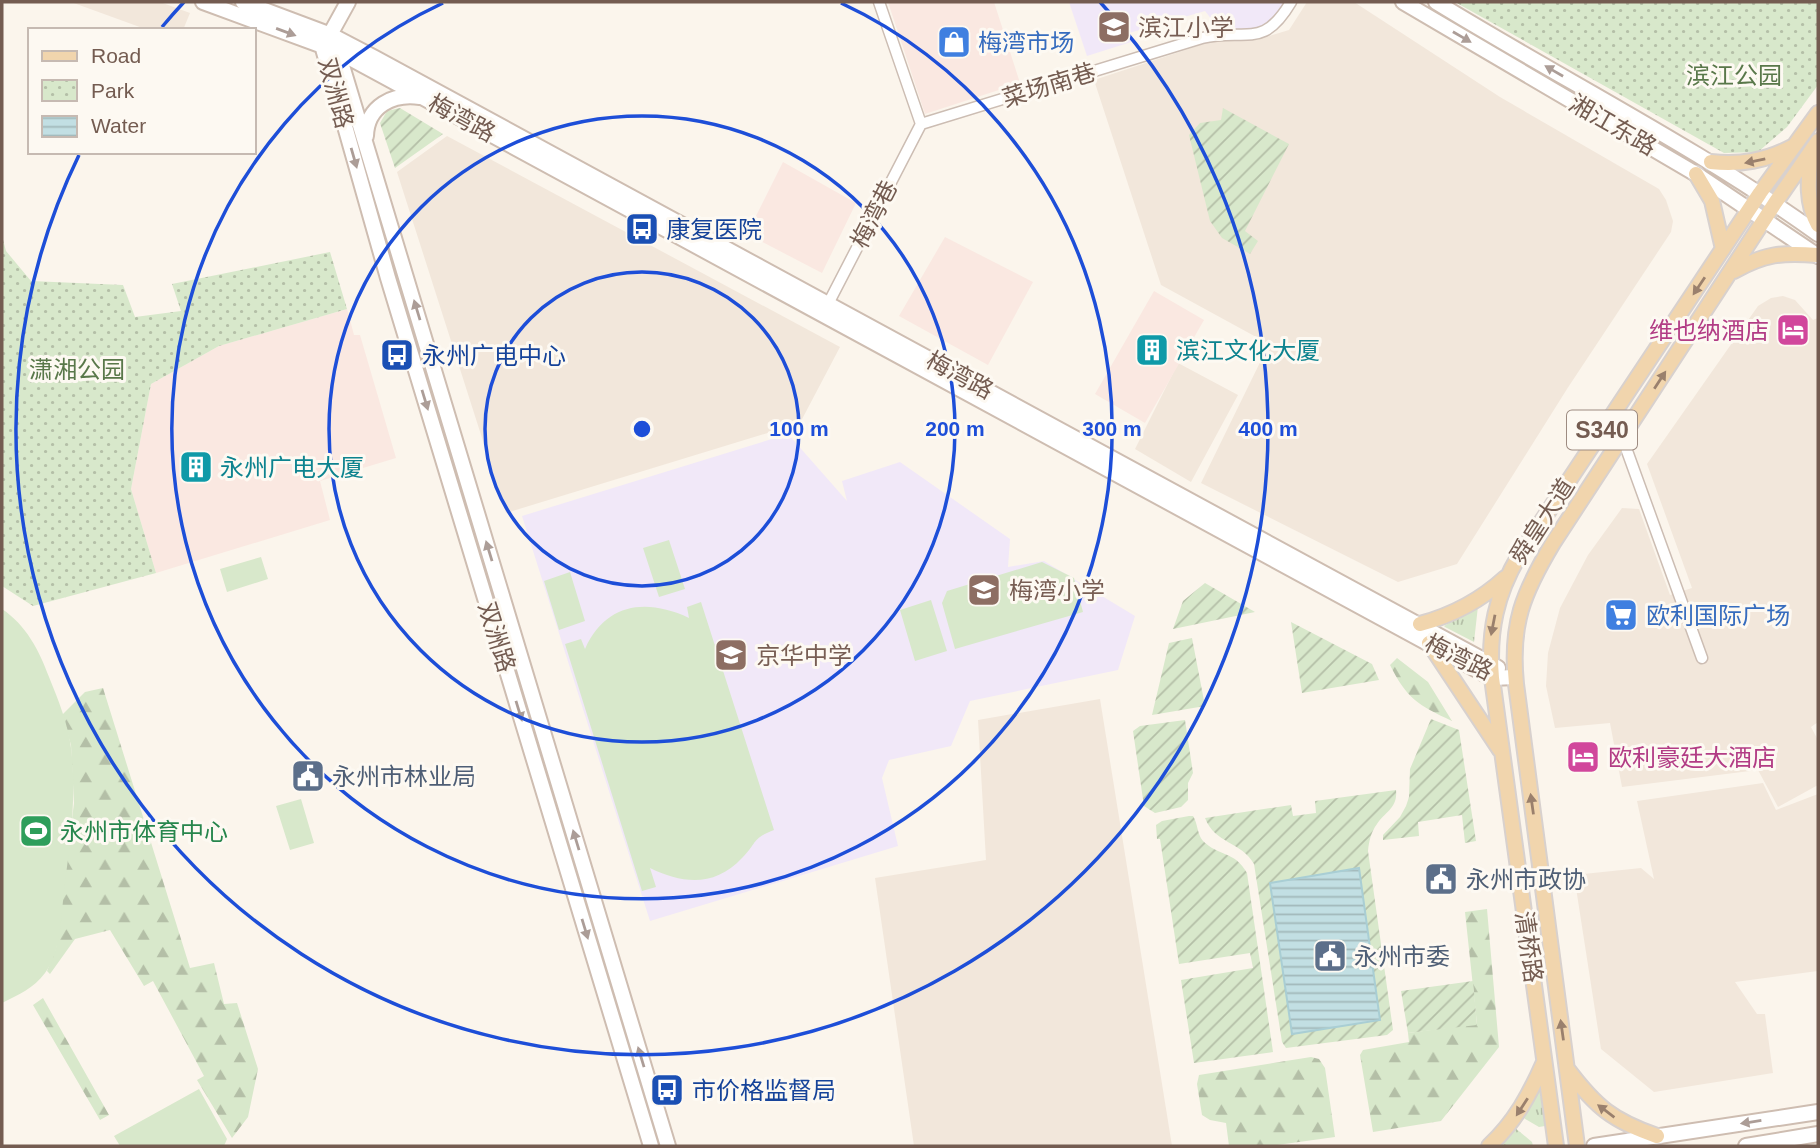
<svg xmlns="http://www.w3.org/2000/svg" width="1820" height="1148" viewBox="0 0 1820 1148" font-family="Arial,'Noto Sans SC',sans-serif">
  <style>
    .residential { fill: #f2e7db }
    .commercial { fill: #fae8e1 }
    .education { fill: #f1e8f8 }
    .grass { fill: url(#grass-tufts) }
    .forest { fill: url(#forest-firs) }
    .park { fill: url(#park-dots) }
    .garden { fill: url(#garden-furrows) }
    .pitch { fill: #d8e8cb }
    .water { fill: url(#water-rules); stroke: #a9ced4; stroke-width: 2 }
    .lines { fill: none; stroke-linecap: round; stroke-linejoin: round }
    .street-casing { stroke: #ccbdb3; stroke-width: 13 }
    .secondary-casing { stroke: #cebdb1; stroke-width: 18 }
    .primary-casing { stroke: #d8d1ce; stroke-width: 18 }
    .street { stroke: #fff; stroke-width: 10 }
    .secondary { stroke: #fff; stroke-width: 14 }
    .primary { stroke: #f1d5ad; stroke-width: 14 }
    .oneway { fill: #ac9d97 }
    .oneway2 { fill: #9a806d }
    .ring { fill: none; stroke: #1d4ed8; stroke-width: 3.5 }
    .labels { text-anchor: middle; dominant-baseline: central; stroke-width: 6; stroke-linejoin: round; paint-order: stroke }
    .shield { fill: #fdf9f2; stroke: #9d8b81; stroke-width: 2 }
    .shield-label { font-size: 23px; font-weight: bold; fill: #745c51 }
    .education-label { font-size: 24px; fill: #785e54; stroke: #fdf9f2; text-anchor: start }
    .shop-label { font-size: 24px; fill: #366cbe; stroke: #fdf9f2; text-anchor: start }
    .park-label { font-size: 24px; fill: #59784a; stroke: #fdf9f2 }
    .street-label { font-size: 24px; fill: #745c51; stroke: #fdf9f2 }
    .transit-label { font-size: 24px; fill: #164399; stroke: #fdf9f2; text-anchor: start }
    .hotel-label { font-size: 24px; fill: #b23c85; stroke: #fdf9f2; text-anchor: end }
    .culture-label { font-size: 24px; fill: #0d838f; stroke: #fdf9f2; text-anchor: start }
    .service-label { font-size: 24px; fill: #4e5e75; stroke: #fdf9f2; text-anchor: start }
    .leisure-label { font-size: 24px; fill: #27864d; stroke: #fdf9f2; text-anchor: start }
    .centre { fill: #1d4ed8; stroke: #fdf9f2; stroke-width: 3.5 }
    .ring-label { font-size: 21px; text-anchor: middle; font-weight: bold; fill: #1d4ed8; stroke: #fdf9f2; stroke-width: 6; stroke-linejoin: round; paint-order: stroke }
  </style>
  <defs>
    <pattern id="grass-tufts" width="24" height="20" patternUnits="userSpaceOnUse" patternTransform="scale(1.75)"><rect width="24" height="20" fill="#d8e8cb"/><path d="M3 7l-1-3M5 7V3M7 7l1-3M15 17l-1-3M17 17v-4M19 17l1-3" fill="none" stroke="#b4bfa7"/></pattern>
    <pattern id="forest-firs" width="22" height="20" patternUnits="userSpaceOnUse" patternTransform="scale(1.75)"><rect width="22" height="20" fill="#d8e8cb"/><path d="M5 1l3.5 6h-7zM16 11l3.5 6h-7z" fill="#b4bfa7"/></pattern>
    <pattern id="park-dots" width="8" height="8" patternUnits="userSpaceOnUse" patternTransform="scale(1.75)"><rect width="8" height="8" fill="#d8e8cb"/><path d="M2 2h.1M6 6h.1" fill="none" stroke="#b4bfa7" stroke-width="1.8" stroke-linecap="round"/></pattern>
    <pattern id="garden-furrows" width="10" height="10" patternUnits="userSpaceOnUse" patternTransform="scale(1.75)"><rect width="10" height="10" fill="#d8e8cb"/><path d="M-1 1l2-2M0 10L10 0M9 11l2-2" fill="none" stroke="#b4bfa7"/></pattern>
    <pattern id="water-rules" width="6" height="5" patternUnits="userSpaceOnUse" patternTransform="scale(1.75)"><rect width="6" height="5" fill="#c2dfe3"/><path d="M0 2.5h6" fill="none" stroke="#a2b8ba"/></pattern>
  </defs>
  <rect width="100%" height="100%" fill="#fbf5ec"/>
  <path class="residential" d="M71,2H160L190,13L183,30H148Z
    M1307,2H1354L1500,97L1659,189L1666,200L1673,221L1671,232L1567,389L1457,564L1398,582L1201,483L1269,344L1161,285L1094,80L1222,38L1256,40L1289,30Z
    M447,136L840,347L800,423L506,513L397,172Z
    M1783,296L1795,300L1813,320L1818,318V722L1811,727L1818,740V785L1778,807L1758,770L1622,787L1610,723L1555,728L1546,686L1548,653L1560,608L1588,555L1622,508L1639,509L1670,595L1692,588L1647,464L1758,306L1771,298Z
    M1178,363L1238,395L1191,482L1135,449Z
    M1100,699L1172,1146H914L875,878L986,860L978,720Z
    M1763,783L1776,810L1818,794V971L1735,982L1757,1014H1765L1773,1073L1654,1092L1601,1049L1574,875L1641,868L1654,879L1637,801Z"/>
  <path class="commercial" d="M888,2H994L1020,83L925,114Z
    M783,162L856,203L822,273L747,234Z
    M945,237L1033,282L988,365L899,316Z
    M1154,291L1204,320L1145,423L1095,394Z
    M347,309L354,335H360L396,458L320,481L330,520L156,573L131,489L151,384L219,346Z"/>
  <path class="education" d="M1069,2H1286L1274,21L1261,29L1245,31L1216,25L1205,11L1129,33L1131,42L1087,56Z
    M788,434L847,501L842,481L900,462L1010,539L1008,567L1044,561L1135,616L1118,670L970,701L951,746L889,760L882,778L898,846L650,921L522,516Z"/>
  <path class="grass" d="M1478,606L1474,642L1445,627L1444,626Z
    M1538,1091L1540,1092L1545,1126L1539,1127L1522,1117Z
    M1514,1127L1532,1142L1533,1146H1495Z"/>
  <path class="forest" d="M1397,658L1428,682L1452,721C1418,705 1407,699 1390,665Z
    M103,688L190,968L214,963L224,1004L237,1003L258,1069L248,1117L232,1138L197,1080L204,1076L153,981L144,986L110,930L75,939L50,974L47,971L56,948L74,803L71,745L62,715L85,692Z
    M1487,909L1499,1047L1441,1121L1373,1132L1360,1055L1363,1050L1409,1042L1408,1033L1477,1024L1465,912Z
    M43,998L109,1115L100,1120L33,1005Z
    M1311,1057L1319,1059L1325,1068L1335,1137L1270,1146H1229L1226,1123L1210,1120L1202,1115L1197,1084L1199,1075Z"/>
  <path class="park" d="M1455,2H1818V85L1787,127L1758,152L1724,153Z
    M2,236L6,251L31,281L123,285L135,317L181,311L172,284L330,252L347,309L219,346L151,384L131,489L156,573L33,606L2,586Z"/>
  <path class="garden" d="M400,108L443,134L395,168L380,123L387,111Z
    M1223,108L1289,144L1245,231L1258,241L1250,254L1222,238L1210,221L1189,135L1200,123L1221,120Z
    M1205,583L1255,612L1173,629L1183,601Z
    M1291,622L1372,664L1379,680L1302,693Z
    M1192,638L1205,706L1152,715L1169,643Z
    M1431,719L1459,730L1476,841L1465,843L1462,815L1418,822L1419,836L1383,840V835L1400,817L1406,806L1409,797L1410,769Z
    M1185,720L1193,773L1188,783V800L1181,807L1155,813L1144,806L1133,731L1140,726Z
    M1396,790C1398,808 1385,812 1377,824C1371,832 1369,841 1368,851L1393,1030L1387,1035L1286,1048L1282,1042L1254,864C1241,841 1215,844 1205,818L1291,805L1293,816L1316,813L1315,801Z
    M1189,816H1193C1198,824 1197,834 1203,841C1218,856 1235,851 1247,873L1273,1052L1194,1063L1181,980L1253,968L1250,953L1179,964L1160,839H1157L1156,825L1162,821Z
    M1473,981L1477,1025L1408,1033L1401,991Z"/>
  <path class="pitch" d="M669,540L685,589L659,597L643,548Z
    M261,557L268,579L227,592L220,569Z
    M1042,562L1074,578L1083,612L955,649L942,603L947,591Z
    M570,572L585,621L559,630L544,581Z
    M931,600L947,651L915,661L900,610Z
    M701,602L774,830C751,839 758,842 742,858C715,887 683,884 650,868L656,887L642,891L565,644L581,639L585,649C606,603 646,598 689,618L687,607Z
    M2,609C26,625 39,650 49,677C58,699 68,724 71,748C77,796 70,844 64,891C61,917 61,952 45,973C34,988 18,995 2,1003Z
    M301,799L314,843L290,850L276,806Z
    M199,1089L227,1139L224,1146H120L114,1136Z"/>
  <path class="water" d="M1359,868L1380,1020L1292,1034L1270,883Z"/>
  <g class="lines">
    <defs>
      <path id="street" d="M879,2L921,124L1202,38C1246,27 1262,51 1291,2
        M828,304L921,124
        M1622,437L1702,658"/>
      <path id="secondary" d="M203,2L339,52L1470,666L1492,678L1515,677
        M243,2L331,35L375,58L1498,668
        M1403,2L1696,174L1818,256
        M1436,2C1563,80 1697,147 1818,234
        M327,40L348,2
        M322,45L388,278L651,1146
        M337,49L668,1146
        M366,136C367,106 393,93 420,97
        M1594,1146L1818,1112
        M1746,1146L1818,1134"/>
      <path id="primary" d="M1811,155C1808,180 1806,203 1818,225
        M1711,162C1741,165 1765,161 1792,147
        M1696,174L1712,201L1723,249
        M1734,271C1764,254 1782,252 1817,255
        M1420,624C1453,615 1480,601 1505,578
        M1429,643L1500,750
        M1568,1070C1596,1107 1613,1121 1657,1136
        M1489,1146C1515,1122 1530,1094 1544,1062
        M1556,1146L1492,678C1488,632 1496,594 1520,554L1760,193L1818,113
        M1577,1146L1516,684C1510,624 1523,593 1553,543L1775,203L1818,141"/>
    </defs>
    <use href="#street" class="street-casing"/>
    <use href="#secondary" class="secondary-casing"/>
    <use href="#primary" class="primary-casing"/>
    <use href="#street" class="street"/>
    <use href="#secondary" class="secondary"/>
    <use href="#primary" class="primary"/>
  </g>
  <defs><path id="oneway-solid" d="M-6-.8H1V-3.2L6.5 0L1 3.2V.8H-6Z" transform="scale(1.75)"/></defs>
  <g class="oneway">
    <use href="#oneway-solid" transform="translate(286 32) rotate(20)"/>
    <use href="#oneway-solid" transform="translate(1462 37) rotate(30)"/>
    <use href="#oneway-solid" transform="translate(1554 71) rotate(-150)"/>
    <use href="#oneway-solid" transform="translate(354 158) rotate(74)"/>
    <use href="#oneway-solid" transform="translate(417 310) rotate(-107)"/>
    <use href="#oneway-solid" transform="translate(425 400) rotate(73)"/>
    <use href="#oneway-solid" transform="translate(489 551) rotate(-107)"/>
    <use href="#oneway-solid" transform="translate(519 711) rotate(73)"/>
    <use href="#oneway-solid" transform="translate(576 840) rotate(-107)"/>
    <use href="#oneway-solid" transform="translate(585 929) rotate(73)"/>
    <use href="#oneway-solid" transform="translate(641 1057) rotate(-107)"/>
    <use href="#oneway-solid" transform="translate(1751 1122) rotate(171)"/>
  </g>
  <g class="oneway2">
    <use href="#oneway-solid" transform="translate(1755 161) rotate(168)"/>
    <use href="#oneway-solid" transform="translate(1699 286) rotate(124)"/>
    <use href="#oneway-solid" transform="translate(1660 380) rotate(-57)"/>
    <use href="#oneway-solid" transform="translate(1493 625) rotate(101)"/>
    <use href="#oneway-solid" transform="translate(1532 804) rotate(-98)"/>
    <use href="#oneway-solid" transform="translate(1562 1030) rotate(-98)"/>
    <use href="#oneway-solid" transform="translate(1522 1107) rotate(123)"/>
    <use href="#oneway-solid" transform="translate(1606 1111) rotate(-143)"/>
  </g>
  <g class="ring">
    <circle cx="642" cy="429" r="157"/>
    <circle cx="642" cy="429" r="313"/>
    <path d="M841 3A470 470 0 1 1 443 3"/>
    <path d="M162 27A626 626 0 0 1 184 2M1100 2A626 626 0 1 1 79 155"/>
  </g>
  <defs>
    <symbol id="school-square" viewBox="-11 -11 22 22"><rect x="-9" y="-9" width="18" height="18" rx="4" fill="#8d6e63" stroke="#fdf9f2"/><path d="M0-5L7-2L0 1L-7-2ZM-4 1L0 2.5L4 1V4Q0 6-4 4Z" fill="#fff"/></symbol>
    <symbol id="shop-square" viewBox="-11 -11 22 22"><rect x="-9" y="-9" width="18" height="18" rx="4" fill="#3f7fe0" stroke="#fdf9f2"/><path d="M-5-2.5h2.3a2.7 3.5 0 0 1 5.4 0H5L5.5 6h-11ZM-1.5-2.5h3a1.5 2.3 0 0 0-3 0Z" fill="#fff"/></symbol>
    <symbol id="bus-square" viewBox="-11 -11 22 22"><rect x="-9" y="-9" width="18" height="18" rx="4" fill="#1a4fb4" stroke="#fdf9f2"/><path d="M-5-6H5V4H4V6H2V4H-2V6H-4V4H-5ZM-3.5-4V0h7V-4ZM-3.5 1.2v1.5H-2V1.2ZM2 1.2v1.5H3.5V1.2Z" fill="#fff"/></symbol>
    <symbol id="hotel-square" viewBox="-11 -11 22 22"><rect x="-9" y="-9" width="18" height="18" rx="4" fill="#d1479c" stroke="#fdf9f2"/><path d="M-6-4.5h1.5V1H6V5H4.5V3h-9V5H-6ZM-4 0a1.8 1.8 0 1 1 3.6 0ZM.5 0V-2.5h3Q6-2.5 6 0Z" fill="#fff"/></symbol>
    <symbol id="building-square" viewBox="-11 -11 22 22"><rect x="-9" y="-9" width="18" height="18" rx="4" fill="#0f9aa8" stroke="#fdf9f2"/><path d="M-4-6H4V6H1V3H-1V6H-4ZM-2.5-4.3h1.7v1.8h-1.7ZM.8-4.3h1.7v1.8H.8ZM-2.5-1h1.7V.8h-1.7ZM.8-1h1.7V.8H.8Z" fill="#fff"/></symbol>
    <symbol id="supermarket-square" viewBox="-11 -11 22 22"><rect x="-9" y="-9" width="18" height="18" rx="4" fill="#3f7fe0" stroke="#fdf9f2"/><path d="M-6-5.5h2.5l.6 2H6L4.5 2H-2.5L-4.4-4H-6ZM-1.5 3.2a1.3 1.3 0 1 0 .1 0ZM3 3.2a1.3 1.3 0 1 0 .1 0Z" fill="#fff"/></symbol>
    <symbol id="civic-square" viewBox="-11 -11 22 22"><rect x="-9" y="-9" width="18" height="18" rx="4" fill="#5c6f8a" stroke="#fdf9f2"/><path d="M-.6-6.5H3V-4.5H.6V-3L4-1V1h2V6H-6V1h2V-1L-.6-3ZM-1.2 2.5V6h2.4V2.5Z" fill="#fff"/></symbol>
    <symbol id="stadium-square" viewBox="-11 -11 22 22"><rect x="-9" y="-9" width="18" height="18" rx="4" fill="#2e9e5b" stroke="#fdf9f2"/><path d="M0-5a6.5 5 0 1 0 0 10a6.5 5 0 1 0 0-10ZM-3.5-1.8h7v3.6h-7Z" fill="#fff"/></symbol>
  </defs>
  <g fill-rule="evenodd">
    <use href="#school-square" x="1095" y="8" width="38" height="38"/>
    <use href="#shop-square" x="935" y="23" width="38" height="38"/>
    <use href="#bus-square" x="623" y="210" width="38" height="38"/>
    <use href="#hotel-square" x="1774" y="311" width="38" height="38"/>
    <use href="#building-square" x="1133" y="331" width="38" height="38"/>
    <use href="#bus-square" x="378" y="336" width="38" height="38"/>
    <use href="#building-square" x="177" y="448" width="38" height="38"/>
    <use href="#school-square" x="965" y="571" width="38" height="38"/>
    <use href="#supermarket-square" x="1602" y="596" width="38" height="38"/>
    <use href="#school-square" x="712" y="636" width="38" height="38"/>
    <use href="#hotel-square" x="1564" y="738" width="38" height="38"/>
    <use href="#civic-square" x="289" y="757" width="38" height="38"/>
    <use href="#stadium-square" x="17" y="812" width="38" height="38"/>
    <use href="#civic-square" x="1422" y="860" width="38" height="38"/>
    <use href="#civic-square" x="1311" y="937" width="38" height="38"/>
    <use href="#bus-square" x="648" y="1071" width="38" height="38"/>
  </g>
  <g class="labels">
    <rect class="shield" x="1567" y="410.5" width="70" height="39" rx="5"/>
    <g class="shield-label">
      <text x="1602" y="430">S340</text>
    </g>
    <g class="education-label">
      <text x="1138" y="27">滨江小学</text>
      <text x="1009" y="590">梅湾小学</text>
      <text x="756" y="655">京华中学</text>
    </g>
    <g class="shop-label">
      <text x="978" y="42">梅湾市场</text>
      <text x="1646" y="615">欧利国际广场</text>
    </g>
    <g class="park-label">
      <text x="1734" y="75">滨江公园</text>
      <text x="77" y="369">潇湘公园</text>
    </g>
    <g class="street-label">
      <text transform="translate(1049 85) rotate(-17)">菜场南巷</text>
      <text transform="translate(336 93) rotate(75)">双洲路</text>
      <text transform="translate(462 118) rotate(28)">梅湾路</text>
      <text transform="translate(1613 125) rotate(30)">湘江东路</text>
      <text transform="translate(874 214) rotate(-63)">梅湾巷</text>
      <text transform="translate(960 375) rotate(28)">梅湾路</text>
      <text transform="translate(1542 521) rotate(-57)">舜皇大道</text>
      <text transform="translate(497 637) rotate(73)">双洲路</text>
      <text transform="translate(1459 657) rotate(26)">梅湾路</text>
      <text transform="translate(1529 947) rotate(82)">清桥路</text>
    </g>
    <g class="transit-label">
      <text x="666" y="229">康复医院</text>
      <text x="422" y="355">永州广电中心</text>
      <text x="692" y="1090">市价格监督局</text>
    </g>
    <g class="hotel-label">
      <text x="1769" y="330">维也纳酒店</text>
      <text x="1608" y="757" text-anchor="start">欧利豪廷大酒店</text>
    </g>
    <g class="culture-label">
      <text x="1176" y="350">滨江文化大厦</text>
      <text x="220" y="467">永州广电大厦</text>
    </g>
    <g class="service-label">
      <text x="332" y="776">永州市林业局</text>
      <text x="1466" y="879">永州市政协</text>
      <text x="1354" y="956">永州市委</text>
    </g>
    <g class="leisure-label">
      <text x="60" y="831">永州市体育中心</text>
    </g>
  </g>
  <circle cx="642" cy="429" r="10" class="centre"/>
  <g class="ring-label">
    <text x="799" y="436">100 m</text>
    <text x="955" y="436">200 m</text>
    <text x="1112" y="436">300 m</text>
    <text x="1268" y="436">400 m</text>
  </g>
  <rect width="1820" height="1148" fill="none" stroke="#745c51" stroke-width="7"/>
  <rect x="28" y="28" width="228" height="126" fill="#fdf9f2" stroke="#c6bab2" stroke-width="2"/>
  <rect x="42" y="51" width="35" height="10" fill="#f1d5ad" stroke="#c6bab2" stroke-width="2"/>
  <text x="91" y="63" font-size="21" fill="#745c51">Road</text>
  <rect x="42" y="80" width="35" height="21" fill="url(#park-dots)" stroke="#c6bab2" stroke-width="2"/>
  <text x="91" y="98" font-size="21" fill="#745c51">Park</text>
  <rect x="42" y="116" width="35" height="21" fill="url(#water-rules)" stroke="#c6bab2" stroke-width="2"/>
  <text x="91" y="133" font-size="21" fill="#745c51">Water</text>
</svg>
